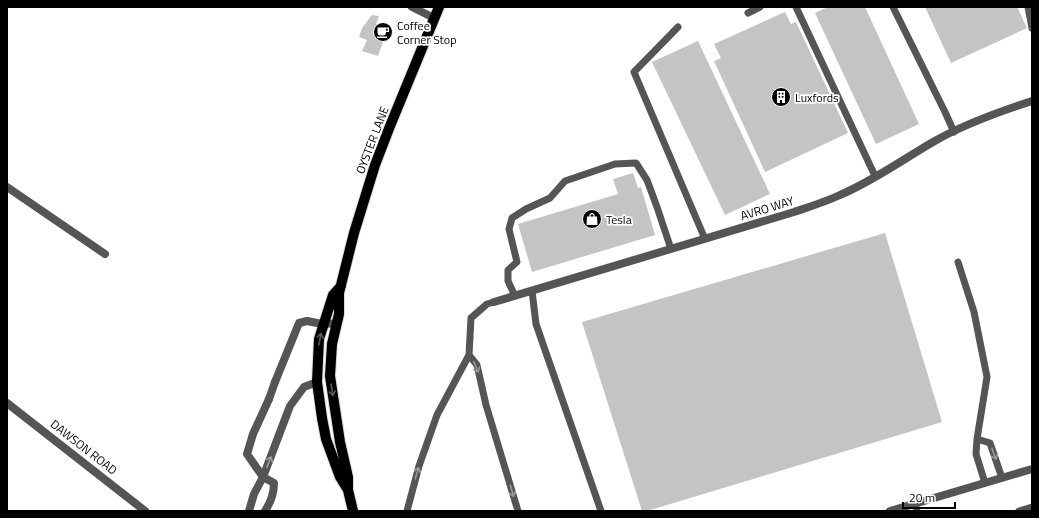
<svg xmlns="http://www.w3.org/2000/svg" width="1039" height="518" viewBox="0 0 1039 518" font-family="'Titillium Web',sans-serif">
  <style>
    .building { fill: #c4c4c4 }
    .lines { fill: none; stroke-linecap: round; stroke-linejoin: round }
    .primary-casing { stroke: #dbdbdb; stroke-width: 12 }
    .service { stroke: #555; stroke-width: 7 }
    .pedestrian { stroke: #555; stroke-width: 8 }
    .minor { stroke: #555; stroke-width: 8 }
    .tertiary { stroke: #555; stroke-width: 8 }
    .primary { stroke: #000; stroke-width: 10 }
    .oneway { stroke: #595959 }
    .oneway2 { stroke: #999 }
    .labels { text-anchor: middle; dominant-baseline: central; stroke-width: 3.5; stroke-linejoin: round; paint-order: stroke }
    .poi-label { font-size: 12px; fill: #000; stroke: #fff; text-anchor: start }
    .street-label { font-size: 12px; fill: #000; stroke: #fff }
  </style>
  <rect width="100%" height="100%" fill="#fff"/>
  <path class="building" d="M828,7H865L919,124L876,144L815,13Z
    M925,7H1017L1027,28L951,63Z
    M785,12L791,24L796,22L848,133L765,172L714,61L721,58L714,44Z
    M372,15L379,16L376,24L388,28L378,56L362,51L367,40L359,37L362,28Z
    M698,41L770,194L725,215L652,62Z
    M633,173L638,188L641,187L655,235L532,272L518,224L618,194L613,179Z
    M885,233L942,422L647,511H642L582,322Z"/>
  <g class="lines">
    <defs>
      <path id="primary" d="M341,286L333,295L319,339L317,382L322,418L326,439L340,477L348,490L353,511
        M348,490V477L340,442L330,376L332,344L339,314V293L354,233L375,165L390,126L439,7"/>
    </defs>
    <use href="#primary" class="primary-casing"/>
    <path class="service" d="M796,7L875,176
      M893,7L945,112L954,132
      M1028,7L1032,28
      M748,13L760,7
      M678,27L634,72L705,239
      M958,262L974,312L987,377L977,439L976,454L985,483
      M532,291L536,324L601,511
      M515,296L508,281V270L517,262L509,229L512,218L526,209L550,198L565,181L615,164L636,163L647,180L657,207L671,249
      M469,355L471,318L487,304L494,302
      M977,439L990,443L1002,478
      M915,503L917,511
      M407,511L419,466L437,415L469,355L477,365L486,405L518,511
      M1019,511L1032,507"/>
    <path class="pedestrian" d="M269,399L275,382"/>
    <path class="minor" d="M7,187L105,254
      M494,302L794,212C809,207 825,202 840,195C873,181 902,160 933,142C964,124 998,112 1032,101
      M275,382L299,323L307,321L317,323L337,324
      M7,403L145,511
      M249,511L254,494L263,477L290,406L304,387L317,382
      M265,511C271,502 274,493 274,483L263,477L247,454L253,434L269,399
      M890,511L1032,469"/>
    <path class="tertiary" d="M412,7L434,18"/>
    <use href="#primary" class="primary"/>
  </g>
  <defs><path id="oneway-shaft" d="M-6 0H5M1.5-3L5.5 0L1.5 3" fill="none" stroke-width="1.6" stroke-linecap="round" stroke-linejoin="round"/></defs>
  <g class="oneway">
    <use href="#oneway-shaft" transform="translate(320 339) rotate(-80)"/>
    <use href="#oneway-shaft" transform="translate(332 390) rotate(81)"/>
  </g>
  <g class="oneway2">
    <use href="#oneway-shaft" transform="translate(476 367) rotate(67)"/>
    <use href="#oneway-shaft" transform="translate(994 454) rotate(70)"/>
    <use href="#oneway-shaft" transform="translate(269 462) rotate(-69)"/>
    <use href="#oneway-shaft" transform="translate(417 473) rotate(-74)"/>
    <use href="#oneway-shaft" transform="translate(512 491) rotate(74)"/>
  </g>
  <defs>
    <symbol id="cafe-disc" viewBox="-11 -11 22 22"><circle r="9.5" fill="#000" stroke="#fff"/><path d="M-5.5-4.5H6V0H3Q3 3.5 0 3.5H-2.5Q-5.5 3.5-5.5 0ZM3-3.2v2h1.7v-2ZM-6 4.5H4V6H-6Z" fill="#fff"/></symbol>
    <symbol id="building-disc" viewBox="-11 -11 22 22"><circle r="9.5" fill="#000" stroke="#fff"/><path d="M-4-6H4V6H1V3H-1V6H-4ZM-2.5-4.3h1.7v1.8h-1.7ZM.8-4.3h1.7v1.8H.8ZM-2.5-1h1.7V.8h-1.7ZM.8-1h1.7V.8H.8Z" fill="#fff"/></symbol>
    <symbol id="shop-disc" viewBox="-11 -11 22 22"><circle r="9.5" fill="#000" stroke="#fff"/><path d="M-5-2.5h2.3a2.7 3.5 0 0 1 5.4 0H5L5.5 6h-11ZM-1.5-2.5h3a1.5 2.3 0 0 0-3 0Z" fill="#fff"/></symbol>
  </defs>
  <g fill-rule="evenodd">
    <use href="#cafe-disc" x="372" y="21" width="22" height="22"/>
    <use href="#building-disc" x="770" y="86" width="22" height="22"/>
    <use href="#shop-disc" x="581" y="208" width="22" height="22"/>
  </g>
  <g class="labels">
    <g class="poi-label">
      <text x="397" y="25">Coffee<tspan x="397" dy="14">Corner Stop</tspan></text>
      <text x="795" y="97">Luxfords</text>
      <text x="606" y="219">Tesla</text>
    </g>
    <g class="street-label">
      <text transform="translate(372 140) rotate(-69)">OYSTER LANE</text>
      <text transform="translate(767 208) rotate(-17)">AVRO WAY</text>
      <text transform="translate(84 447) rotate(38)">DAWSON ROAD</text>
    </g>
  </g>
  <rect width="1039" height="518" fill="none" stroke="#000000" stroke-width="16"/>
  <path d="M903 502v6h52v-6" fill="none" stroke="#000000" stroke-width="2"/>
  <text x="909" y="502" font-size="12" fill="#000000" stroke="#ffffff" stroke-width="3" paint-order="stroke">20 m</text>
</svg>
